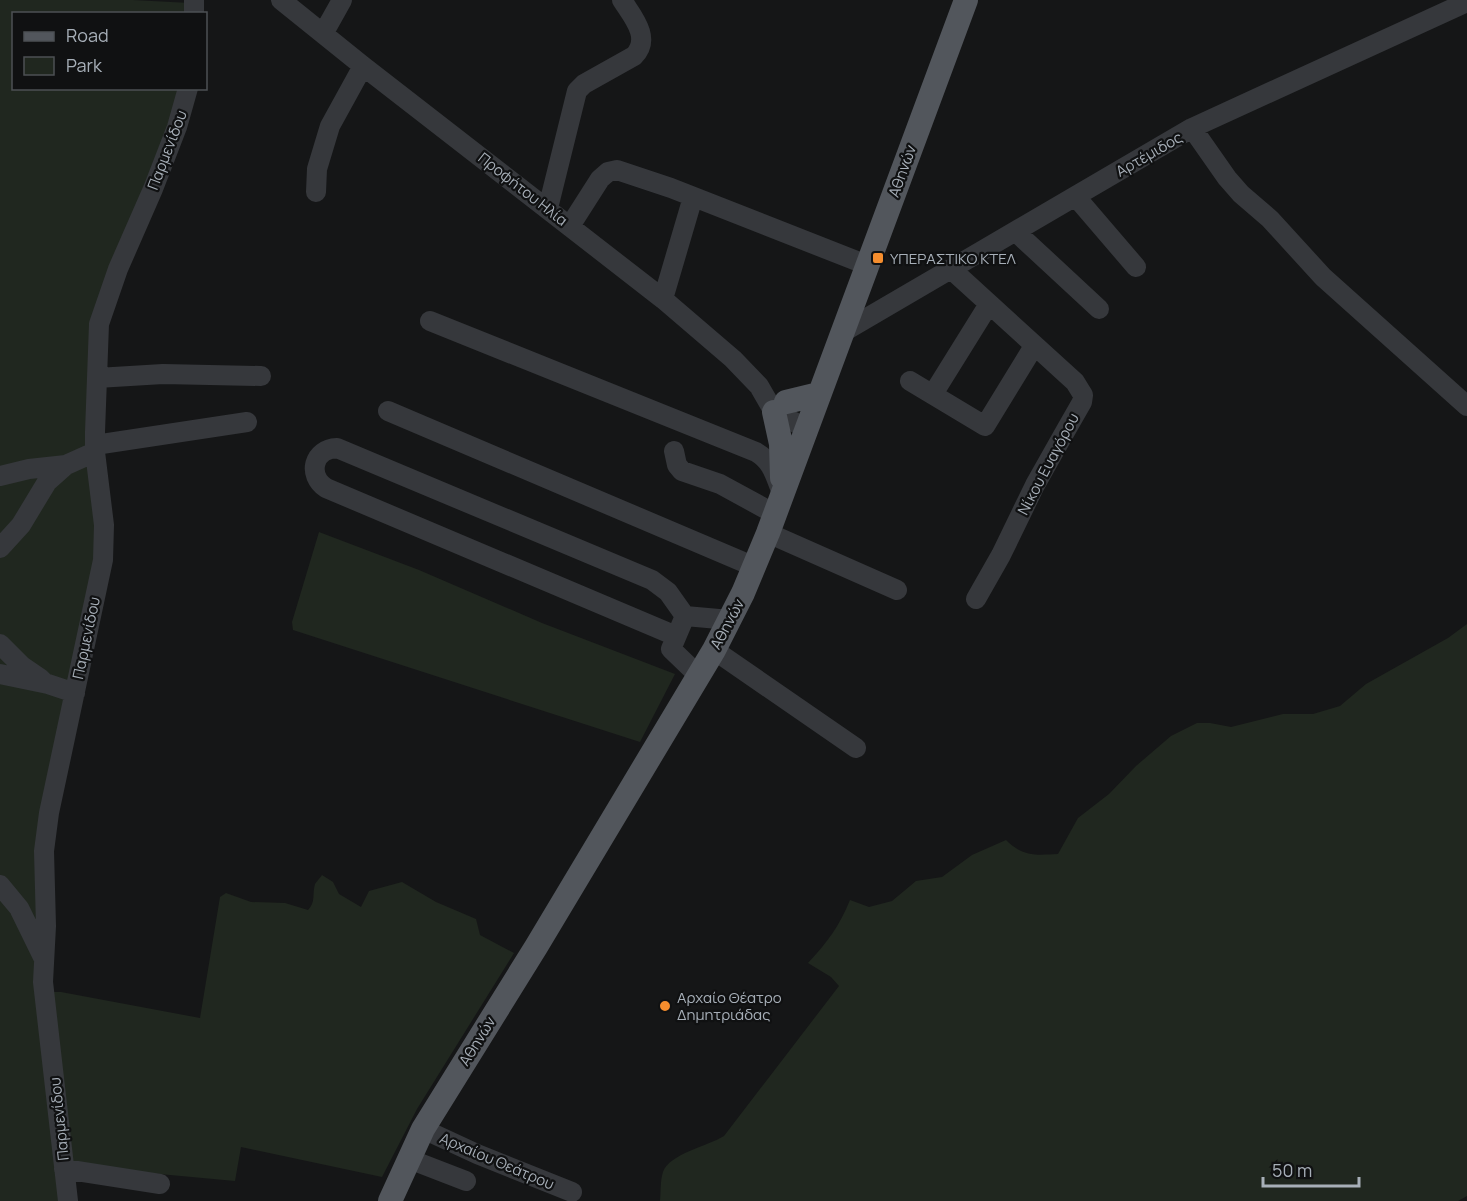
<svg xmlns="http://www.w3.org/2000/svg" width="1467" height="1201" viewBox="0 0 1467 1201" font-family="Manrope,sans-serif">
  <style>
    .green { fill: #20271f }
    .lines { fill: none; stroke-linecap: round; stroke-linejoin: round }
    .minor { stroke: #36383c; stroke-width: 20 }
    .major { stroke: #52565c; stroke-width: 24 }
    .poi-dot { fill: #f68e2e; stroke: #101112; stroke-width: 2 }
    .labels { text-anchor: middle; dominant-baseline: central; stroke-width: 4.5; stroke-linejoin: round; paint-order: stroke }
    .street-label { font-size: 15px; fill: #a7afb8; stroke: #101112 }
    .poi-label { font-size: 15px; fill: #a7afb8; stroke: #101112; text-anchor: start }
  </style>
  <rect width="100%" height="100%" fill="#151617"/>
  <path class="green" d="M0,0H133L190,3L189,13L14,14V88L182,89L107,280L97,553L44,803L60,1201H0Z
    M319,532L419,570L542,623L675,674L640,742L293,630L292,622Z
    M1467,624V1196L1458,1201H660C661,1192 660,1181 663,1172C669,1154 708,1146 724,1136L839,986L831,977L808,963C827,943 840,925 850,900L869,907L892,901L916,881L942,877L972,855L1006,840C1023,857 1036,855 1058,854L1078,818L1109,794L1136,766L1171,736L1197,723H1210L1231,727L1283,714H1313L1340,706L1366,684L1448,638Z
    M322,875L333,882L339,894L361,907L369,891L402,882L436,902L476,919L480,935L514,953L417,1109L382,1177L241,1147L235,1181L73,1166L50,992H61L200,1018L220,897L226,893L251,902L285,903L308,910C316,902 312,894 315,884C317,881 320,878 322,875Z"/>
  <g class="lines">
    <path class="minor" d="M281,0L363,66L663,299L733,359L759,386L774,412L806,428
      M194,14V0
      M323,34L342,0
      M1192,128L1227,178L1241,194L1270,219L1323,277L1467,406
      M316,192L317,169L330,126L363,66
      M1076,197L1136,267
      M548,208L577,91L584,84L634,56C652,38 632,16 622,0
      M570,226L600,179L608,172L617,170L671,188L867,265
      M1016,232L1099,309
      M951,269L1075,382L1083,395L1082,402L1066,430L1035,485L1001,555L976,599
      M663,299L693,197
      M430,321L756,452C771,461 774,472 780,488
      M843,332L1192,128L1467,2
      M97,378L163,374L261,376
      M910,381L985,426L1034,346
      M933,394L989,304
      M388,411L755,567
      M95,445L247,422
      M674,451L677,465L682,471L720,484L775,514
      M0,476L29,469L66,465L95,452
      M768,533L897,590
      M0,548L21,525L47,482L66,465
      M676,636L326,488C307,475 313,449 337,448L652,580L668,592L685,616
      M0,644L22,666L41,679
      M714,650L856,748
      M0,674L48,684L75,693
      M699,676L671,649L685,616L730,620
      M0,885L19,908L44,959
      M423,1129L477,1154L572,1192
      M409,1159L466,1181
      M64,1169L160,1184
      M68,1201L43,982L46,926L44,851L49,813L103,560L104,525L95,452V432L99,324L118,269L153,189L177,127L188,88"/>
    <path class="major" d="M786,402L819,394
      M774,412L781,444L782,478
      M390,1201L423,1129L536,947L714,650L743,593L768,533L966,0"/>
  </g>
  <g class="poi-dot">
    <rect x="872" y="252" width="12" height="12" rx="3"/>
    <circle cx="665" cy="1006" r="6"/>
  </g>
  <g class="labels">
    <g class="street-label">
      <text transform="translate(167 150) rotate(-69)">Παρμενίδου</text>
      <text transform="translate(1149 154) rotate(-30)">Αρτέμιδος</text>
      <text transform="translate(902 171) rotate(-70)">Αθηνών</text>
      <text transform="translate(523 189) rotate(38)">Προφήτου Ηλία</text>
      <text transform="translate(1048 464) rotate(-62)">Νίκου Ευαγόρου</text>
      <text transform="translate(727 624) rotate(-62)">Αθηνών</text>
      <text transform="translate(86 638) rotate(-78)">Παρμενίδου</text>
      <text transform="translate(477 1041) rotate(-58)">Αθηνών</text>
      <text transform="translate(59 1119) rotate(-96)">Παρμενίδου</text>
      <text transform="translate(497 1161) rotate(23)">Αρχαίου Θεάτρου</text>
    </g>
    <g class="poi-label">
      <text x="890" y="258">ΥΠΕΡΑΣΤΙΚΟ ΚΤΕΛ</text>
      <text x="677" y="997">Αρχαίο Θέατρο<tspan x="677" dy="17">Δημητριάδας</tspan></text>
    </g>
  </g>
  <rect x="12" y="12" width="195" height="78" fill="#101112" stroke="#4c5054" stroke-width="1.5"/>
  <rect x="24" y="32" width="30" height="9" fill="#52565c" stroke="#4c5054" stroke-width="1.5"/>
  <text x="66" y="42" font-size="18" fill="#a7afb8">Road</text>
  <rect x="24" y="57" width="30" height="18" fill="#20271f" stroke="#4c5054" stroke-width="1.5"/>
  <text x="66" y="72" font-size="18" fill="#a7afb8">Park</text>
  <path d="M1263 1177v9h96v-9" fill="none" stroke="#a7afb8" stroke-width="3"/>
  <text x="1272" y="1177" font-size="18" fill="#a7afb8" stroke="#101112" stroke-width="4.5" paint-order="stroke">50 m</text>
</svg>
